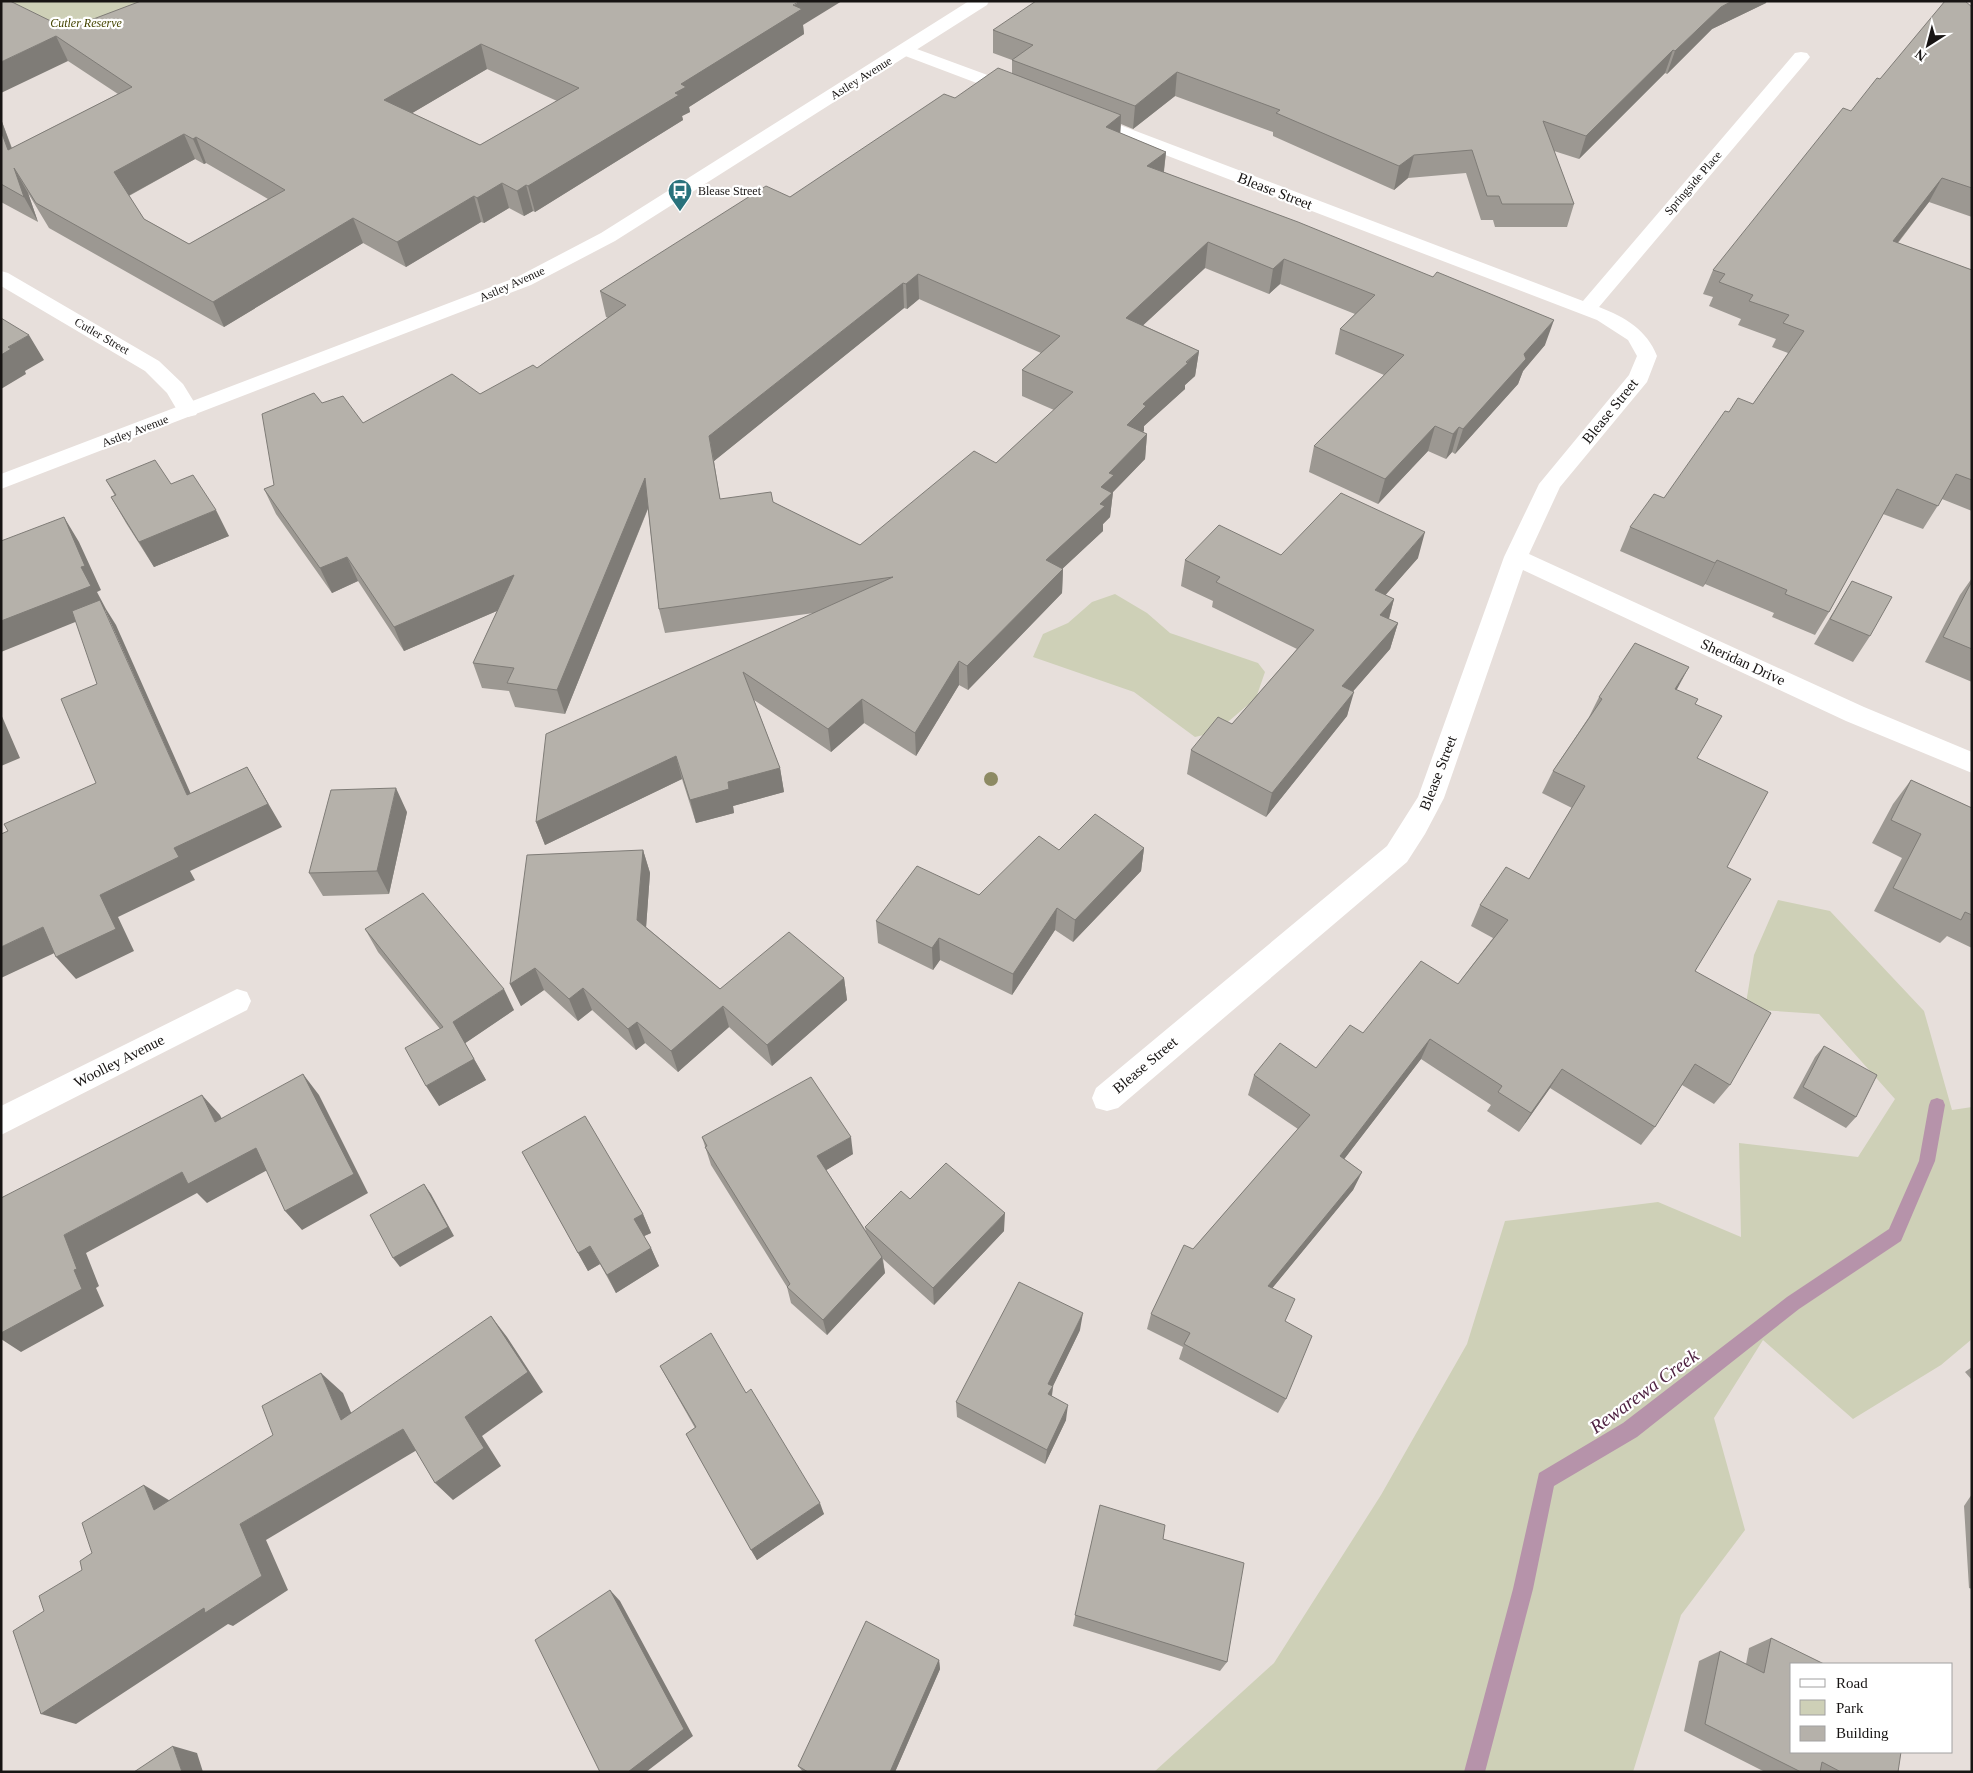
<svg xmlns="http://www.w3.org/2000/svg" width="1973" height="1773" viewBox="0 0 1973 1773" font-family="Georgia,serif">
  <style>
    .green { fill: #ced0b7 }
    .lines { fill: none; stroke-linecap: round; stroke-linejoin: round }
    .stream { fill: #b693aa; fill-rule: evenodd }
    .street { fill: #fff; fill-rule: evenodd }
    .secondary { fill: #fff; fill-rule: evenodd }
    .tree { fill: #8d8a63 }
    .wall { fill: #9c9892; fill-rule: evenodd }
    .shaded-wall { fill: #7f7c77 }
    .building { fill: #b5b1aa; stroke: #7f7c77; fill-rule: evenodd }
    .labels { text-anchor: middle; dominant-baseline: central; stroke-width: 4.5; stroke-linejoin: round; paint-order: stroke }
    .far-park-label { font-size: 12px; font-style: italic; fill: #440; stroke: #fff }
    .far-street-label { font-size: 12px; fill: #171413; stroke: #fff }
    .far-poi-label { font-size: 12px; fill: #171413; stroke: #fff; text-anchor: start }
    .street-label { font-size: 15px; fill: #171413; stroke: #fff }
    .near-water-label { font-size: 19px; font-style: italic; fill: #4e2141; stroke: #fff }
  </style>
  <rect width="100%" height="100%" fill="#e7dfdb"/>
  <path class="green" d="M1,1H180L88,48Z
    M1115,594L1147,613L1170,633L1258,663L1265,672L1256,698L1216,732L1195,737L1134,692L1033,657L1043,634L1068,623L1092,602Z
    M1778,900L1830,911L1924,1011L1952,1110L1972,1107V1339L1941,1365L1853,1419L1763,1340L1714,1418L1745,1530L1681,1615L1633,1772H1154L1274,1663L1381,1495L1467,1344L1505,1221L1658,1202L1741,1237L1739,1143L1858,1157L1895,1099L1819,1014L1745,1009L1754,955Z"/>
  <g class="lines">
    <path class="stream" d="M1937,1098L1943,1100L1945,1105L1935,1161L1901,1241L1799,1309L1637,1437L1554,1486L1533,1589L1485,1772H1464L1513,1589L1539,1473L1623,1423L1787,1297L1889,1229L1919,1161L1929,1105L1931,1100Z"/>
    <path class="street" d="M906,45L1023,88L1026,92L1023,96L1017,97L1011,96L900,54L897,50L900,46Z
      M1801,52L1807,53L1810,57L1807,61L1599,307C1625,317 1647,330 1657,356L1647,382L1560,487L1529,554L1864,707L1972,752V773L1846,721L1523,570L1444,798L1425,834L1407,862L1118,1108L1107,1111L1096,1108L1092,1098L1096,1088L1387,846L1418,797L1504,557L1539,484L1629,375L1637,356L1628,340L1597,320L1079,122L1076,118L1079,114L1085,113L1091,114L1583,301L1795,53Z
      M1,271L8,273L159,361L183,384L199,410L196,415L188,417L180,415L167,393L145,371L1,286Z
      M237,989L247,992L251,1001L247,1010L1,1135V1106Z"/>
    <path class="secondary" d="M969,1H989L987,5L615,241L531,285L1,489V474L517,277L601,233Z"/>
  </g>
  <circle class="tree" cx="991" cy="779" r="7"/>
  <path class="wall" d="M1,1L67,29L803,25L804,34L689,107L690,112L682,116L683,120L535,212L533,211L524,216L509,208L484,223L481,222L406,267L363,243L224,327L49,228L28,193L38,222L1,202V119L12,148L118,94L68,61ZM487,69L557,101L480,145L412,113ZM195,159L204,164L206,163L268,199L189,244L144,219L129,196Z
    M1766,3L1712,29L1667,74L1665,73L1579,159L1554,151L1574,204L1567,227H1495L1493,220H1481L1466,173L1408,178L1394,190L1273,136V132L1175,96L1133,129L1121,124L1120,133L1166,152L1164,172L1545,345L1523,371L1518,384L1455,454L1452,452L1446,459L1428,451L1378,504L1309,472L1314,446L1384,375L1335,354L1340,329L1355,314L1280,284L1269,294L1205,268L1143,325L1199,351L1195,376L1185,385V389L1144,426V431L1142,432L1147,434L1145,459L1113,492L1110,517L1103,524V531L1063,568L1062,593L968,690L959,685L916,756L864,723L831,752L754,700L780,768L784,792L733,806L734,813L696,823L682,779L545,845L536,822L814,613L665,633L659,609L648,509L565,714L515,707L509,691L482,688L473,663L497,611L404,651L358,581L332,593L276,514L264,489L274,485L322,403L363,423L480,394L537,368L608,318L606,317L600,291L790,197L955,98L1012,74V60L993,53V30ZM919,299L1041,353L1022,370V396L1054,410L996,463L860,545L773,502L720,499L714,461L904,308L907,309Z
    M1972,7V217L1929,202L1898,243L1972,270V511L1942,499L1923,529L1883,514L1829,612L1815,635L1772,617L1774,613L1705,584L1703,587L1620,551L1630,527L1664,498L1729,412L1753,404L1788,353L1772,347L1776,339L1738,325L1741,319L1709,306L1713,297L1703,294L1713,270L1851,111L1880,79Z
    M106,480L171,484L229,536L154,567L126,523L111,497L115,496Z
    M1281,555L1418,558L1385,595L1394,599L1389,619L1398,623L1390,649L1353,691L1347,716L1266,817L1187,774L1191,750L1232,724L1297,649L1212,607L1213,601L1181,586L1185,560Z
    M1972,578V682L1925,662L1960,595Z
    M1852,581L1870,636L1853,662L1814,644Z
    M1677,690L1695,704L1697,758L1727,867L1695,971L1730,1085L1714,1104L1682,1085L1655,1127L1641,1145L1550,1088L1519,1132L1487,1111L1491,1105L1421,1059L1344,1159L1362,1172L1353,1190L1272,1288L1285,1321L1286,1399L1278,1413L1179,1359L1183,1347L1147,1329L1151,1314L1193,1249L1298,1129L1248,1095L1254,1075L1316,1068L1363,1033L1458,984L1493,938L1471,926L1480,905L1529,879L1572,808L1542,793L1553,771L1589,717L1599,697Z
    M1911,780L1972,808V948L1947,936L1940,943L1874,911L1902,858L1872,843L1893,804Z
    M407,812L389,894L323,896L309,873Z
    M1144,848L1141,871L1073,942L1055,930L1012,995L940,960L933,970L878,943L876,921L979,895L1059,850Z
    M643,850L650,873L646,927L720,989L844,978L847,1000L772,1066L729,1027L678,1072L645,1043L636,1050L592,1010L578,1021L544,990L521,1006L510,984Z
    M365,929L514,1010L465,1043L486,1080L439,1106L440,1029L378,952Z
    M1824,1046L1856,1117L1846,1128L1793,1098L1815,1057Z
    M702,1137L853,1154L826,1170L866,1231L865,1227L910,1199L1004,1231L934,1305L883,1259L885,1273L827,1335L791,1303L787,1287L711,1165Z
    M522,1152L643,1214L651,1233L644,1236L651,1248L659,1266L616,1293L600,1264L588,1271Z
    M1080,1330L1053,1386L1052,1396L1066,1420L1045,1464L957,1417L956,1402Z
    M660,1366L746,1393L824,1514L757,1560L686,1434L695,1428Z
    M1972,1367V1380L1965,1372Z
    M1972,1494V1589L1969,1588L1964,1506Z
    M1100,1505L1163,1539L1227,1662L1220,1671L1073,1626Z
    M1771,1638L1898,1772H1765L1684,1731L1699,1661L1720,1651L1746,1664L1749,1648Z
    M939,1660L940,1669L895,1772H803L798,1766Z"/>
  <path class="shaded-wall" d="M800,1H842L803,25L804,34L689,107L690,112L682,116L683,120L535,212L528,186L675,93L681,84Z
    M1732,1H1767L1766,3L1712,29L1667,74L1675,51L1721,7Z
    M56,36L68,61L1,93V62Z
    M481,44L487,69L392,125L384,100Z
    M1673,50L1665,73L1579,159L1586,136Z
    M1177,72L1175,96L1133,129L1135,106Z
    M1121,115L1120,140L1106,127Z
    M1,119L21,175L8,150L1,131Z
    M184,134L195,159L126,197L114,172Z
    M196,137L206,163L204,164L193,139Z
    M1166,152L1163,177L1147,166Z
    M1414,155L1408,178L1394,190L1399,166Z
    M14,168L28,193L38,222L24,197Z
    M1942,178L1929,202L1880,265L1893,241Z
    M502,183L509,208L484,223L477,198Z
    M526,185L533,211L524,216L517,191Z
    M474,196L481,222L406,267L397,242Z
    M353,218L363,243L224,327L213,302Z
    M1208,242L1205,268L1124,343L1126,318Z
    M1284,259L1280,284L1269,294L1273,269Z
    M918,274L919,299L907,309L906,284Z
    M903,283L904,308L714,461L709,436Z
    M1554,320L1545,345L1523,371L1518,384L1455,454L1463,429L1524,354Z
    M29,335L44,360L25,371L26,374L1,389V355L8,347Z
    M1199,351L1195,376L1185,385V389L1144,426V431L1124,450L1127,425L1143,404Z
    M1435,426L1428,451L1378,504L1385,479Z
    M1459,427L1452,452L1446,459L1453,434Z
    M1147,434L1145,459L1113,492L1110,517L1103,524V531L1045,585L1046,560L1101,487L1109,473Z
    M645,478L650,503L565,714L557,690Z
    M216,510L229,536L154,567L139,542Z
    M64,517L79,542L101,590L97,592L106,609L116,625L202,819L187,795L105,610L1,652V621L81,567Z
    M1425,532L1418,558L1368,615L1375,590Z
    M347,557L358,581L332,593L320,568Z
    M1717,560L1705,584L1703,587L1715,563Z
    M1063,569L1062,593L968,690L967,666Z
    M514,575L522,600L404,651L394,627Z
    M1394,599L1387,625L1380,615Z
    M1398,623L1390,649L1336,711L1342,686Z
    M959,661V685L916,756L915,733Z
    M1689,667L1676,691L1675,689Z
    M1354,692L1347,716L1266,817L1272,793Z
    M862,699L864,723L831,752L828,729Z
    M1,714L20,758L1,766Z
    M676,756L682,779L545,845L536,822Z
    M247,767L282,827L190,871L195,880L118,917L134,951L76,979L56,957L100,895L174,848Z
    M780,768L784,792L733,806L734,813L696,823L690,800L728,782Z
    M396,788L407,812L389,894L377,871Z
    M1144,848L1141,871L1073,942L1075,920Z
    M643,850L650,873L645,942L637,920Z
    M1057,908L1055,930L1012,995L1013,974Z
    M43,927L63,949L1,978V947Z
    M939,938L940,960L933,970L932,948Z
    M535,968L544,990L521,1006L510,984Z
    M844,978L847,1000L772,1066L767,1045Z
    M583,988L592,1010L578,1021L569,999Z
    M504,989L514,1010L464,1044L453,1022Z
    M723,1006L729,1027L678,1072L671,1051Z
    M637,1022L645,1043L636,1050L628,1029Z
    M1430,1039L1421,1059L1332,1175L1340,1156Z
    M474,1059L486,1080L439,1106L426,1086Z
    M1562,1069L1550,1088L1519,1132L1531,1113Z
    M303,1074L319,1095L368,1193L302,1230L285,1211Z
    M202,1095L220,1115L233,1142L215,1122Z
    M851,1137L853,1154L820,1174L817,1156Z
    M256,1148L273,1167L207,1203L197,1193L86,1253L99,1286L96,1288L104,1306L21,1352L1,1339V1324L74,1270L64,1235L182,1172Z
    M1362,1172L1353,1190L1261,1302L1268,1286Z
    M424,1184L431,1194L454,1236L400,1267L393,1258Z
    M1005,1213L1004,1231L934,1305L933,1288Z
    M643,1214L651,1233L642,1237L634,1219Z
    M590,1246L600,1264L588,1271L578,1253Z
    M651,1248L659,1266L616,1293L607,1275Z
    M882,1257L885,1273L827,1335L823,1320Z
    M1083,1313L1080,1330L1053,1386L1051,1401L1047,1409L1048,1384Z
    M491,1316L507,1337L543,1392L482,1436L501,1466L453,1500L435,1483L465,1417Z
    M321,1373L343,1393L362,1439L341,1420Z
    M1068,1405L1066,1420L1045,1464L1047,1450Z
    M403,1429L422,1447L266,1540L288,1590L233,1626L228,1624L76,1724L41,1714L240,1524Z
    M144,1485L172,1502L154,1510Z
    M820,1503L824,1514L757,1560L751,1550Z
    M610,1590L620,1601L693,1736L646,1772H628Z
    M939,1660L940,1669L895,1772H890Z
    M173,1746L197,1753L203,1772H182Z"/>
  <path class="building" d="M1,1H10L67,29L141,1H800L793,5L802,9L681,84L686,87L675,93L679,95L528,186L526,185L517,191L502,183L477,198L474,196L397,242L353,218L213,302L36,203L14,168L24,197L1,184V131L8,150L132,87L56,36L1,62ZM481,44L579,88L480,145L384,100ZM184,134L193,139L196,137L285,190L189,244L144,219L114,172Z
    M1036,1H1732L1721,7L1675,51L1673,50L1586,136L1543,121L1574,204H1502L1499,196H1487L1472,150L1414,155L1399,166L1276,113L1280,110L1177,72L1135,106L1012,60L1033,45L993,30Z
    M1945,1H1965L1972,7V188L1942,178L1893,241L1972,270V480L1956,474L1938,506L1897,489L1829,612L1785,594L1787,590L1717,560L1715,563L1630,527L1654,494L1664,498L1725,411L1729,412L1738,398L1753,404L1804,331L1783,323L1789,315L1749,301L1753,295L1719,282L1725,274L1713,270L1843,108L1851,111L1877,78L1880,79Z
    M998,68L1121,115L1106,127L1166,152L1147,166L1298,222L1433,277L1437,272L1554,320L1524,354L1526,359L1463,429L1459,427L1453,434L1435,426L1385,479L1314,446L1404,355L1340,329L1375,295L1284,259L1273,269L1208,242L1126,318L1199,351L1186,362L1188,363L1143,404L1146,406L1127,425L1147,434L1109,473L1114,475L1101,487L1112,493L1100,504L1105,506L1046,560L1063,569L967,666L959,661L915,733L862,699L828,729L743,672L780,768L728,782L729,789L690,800L676,756L536,822L546,734L893,577L659,609L645,478L557,690L507,683L514,668L473,663L514,575L394,627L347,557L320,568L264,489L274,485L262,414L314,393L322,403L343,396L363,423L452,374L480,394L533,365L537,368L626,305L600,291L766,186L790,197L944,94L955,98ZM918,274L1060,336L1022,370L1073,392L996,463L974,451L860,545L773,502L771,492L720,499L709,436L903,283L906,284Z
    M1,318L29,335L8,347L11,349L1,355Z
    M155,460L171,484L193,475L216,510L139,542L111,497L116,495L106,480Z
    M1341,493L1425,532L1375,590L1394,599L1380,615L1398,623L1342,686L1354,692L1272,793L1191,750L1218,717L1232,724L1314,630L1216,582L1220,577L1185,560L1219,525L1281,555Z
    M64,517L85,566L81,567L91,586L1,621V541Z
    M1852,581L1892,597L1870,636L1830,619Z
    M1972,581V649L1943,637Z
    M100,600L187,795L247,767L268,804L174,848L179,857L100,895L116,929L56,957L43,927L1,947V834L8,831L4,824L96,783L61,699L97,684L72,611Z
    M1635,643L1689,667L1675,689L1698,699L1695,704L1722,716L1697,758L1768,792L1727,867L1751,879L1695,971L1771,1013L1730,1085L1695,1064L1655,1127L1562,1069L1531,1113L1498,1092L1502,1086L1430,1039L1340,1156L1362,1172L1268,1286L1295,1299L1285,1321L1312,1336L1286,1399L1184,1344L1190,1333L1151,1314L1184,1245L1193,1249L1310,1115L1254,1075L1280,1043L1316,1068L1350,1025L1363,1033L1421,961L1458,984L1508,920L1480,905L1506,867L1529,879L1585,786L1553,771L1602,699L1599,697Z
    M1911,780L1972,808V915L1965,912L1961,920L1893,888L1921,834L1891,820Z
    M396,788L377,871L309,873L331,790Z
    M1095,814L1144,848L1075,920L1057,908L1013,974L939,938L932,948L876,921L917,866L979,895L1039,836L1059,850Z
    M643,850L637,920L720,989L789,932L844,978L767,1045L723,1006L671,1051L637,1022L628,1029L583,988L569,999L535,968L510,984L527,855Z
    M423,893L504,989L453,1022L474,1059L426,1086L405,1048L443,1027L365,929Z
    M1824,1046L1877,1075L1856,1117L1803,1087Z
    M303,1074L354,1174L285,1211L256,1148L188,1184L182,1172L64,1235L77,1269L74,1270L82,1289L1,1333V1198L202,1095L215,1122Z
    M811,1077L851,1137L817,1156L882,1257L823,1320L787,1287L790,1284L705,1147L707,1146L702,1137Z
    M585,1116L643,1214L634,1219L651,1248L607,1275L590,1246L578,1253L522,1152Z
    M946,1163L1005,1213L933,1288L865,1227L901,1191L910,1199Z
    M424,1184L448,1227L393,1258L370,1215Z
    M1019,1282L1083,1313L1048,1384L1053,1386L1048,1394L1068,1405L1047,1450L956,1402Z
    M491,1316L528,1372L465,1417L484,1448L435,1483L403,1429L240,1524L262,1576L205,1613L204,1608L41,1714L13,1631L44,1611L39,1596L82,1570L80,1561L92,1553L82,1523L144,1485L154,1510L273,1435L262,1406L321,1373L341,1420Z
    M711,1333L746,1393L751,1389L820,1503L751,1550L686,1434L696,1427L660,1366Z
    M1100,1505L1165,1525L1163,1539L1244,1563L1227,1662L1075,1615Z
    M610,1590L684,1729L628,1772H600L535,1640Z
    M866,1621L939,1660L890,1772H808L798,1766Z
    M1771,1638L1824,1664H1792V1752H1901L1898,1772H1841L1822,1762L1820,1772H1801L1705,1724L1720,1651L1764,1673Z
    M173,1746L182,1772H134Z"/>
  <defs>
    <symbol id="bus-pin" viewBox="-11 -11 22 30"><path d="M0 17L-7.5 6A9.5 9.5 0 1 1 7.5 6Z" fill="#29727c" stroke="#fff"/><path d="M-5-6H5V4H4V6H2V4H-2V6H-4V4H-5ZM-3.5-4V0h7V-4ZM-3.5 1.2v1.5H-2V1.2ZM2 1.2v1.5H3.5V1.2Z" fill="#fff"/></symbol>
  </defs>
  <g fill-rule="evenodd">
    <use href="#bus-pin" x="666" y="177" width="28" height="38"/>
  </g>
  <g class="labels">
    <g class="far-park-label">
      <text x="86" y="23">Cutler Reserve</text>
    </g>
    <g class="far-street-label">
      <text transform="translate(861 78) rotate(-32)">Astley Avenue</text>
      <text transform="translate(1693 183) rotate(-49)">Springside Place</text>
      <text transform="translate(512 284) rotate(-24)">Astley Avenue</text>
      <text transform="translate(102 336) rotate(30)">Cutler Street</text>
      <text transform="translate(135 431) rotate(-21)">Astley Avenue</text>
    </g>
    <g class="far-poi-label">
      <text x="698" y="191">Blease Street</text>
    </g>
    <g class="street-label">
      <text transform="translate(1275 191) rotate(21)">Blease Street</text>
      <text transform="translate(1610 411) rotate(-51)">Blease Street</text>
      <text transform="translate(1743 662) rotate(25)">Sheridan Drive</text>
      <text transform="translate(1438 773) rotate(-69)">Blease Street</text>
      <text transform="translate(119 1061) rotate(-27)">Woolley Avenue</text>
      <text transform="translate(1145 1065) rotate(-40)">Blease Street</text>
    </g>
    <g class="near-water-label">
      <text transform="translate(1644 1391) rotate(-36)">Rewarewa Creek</text>
    </g>
  </g>
  <rect width="1973" height="1773" fill="none" stroke="#171413" stroke-width="5"/>
  <rect x="1790" y="1663" width="162" height="90" fill="#ffffff" stroke="#a2a1a1"/>
  <rect x="1800" y="1679" width="25" height="8" fill="#ffffff" stroke="#a2a1a1"/>
  <text x="1836" y="1688" font-size="15" fill="#171413">Road</text>
  <rect x="1800" y="1700" width="25" height="15" fill="#ced0b7" stroke="#a2a1a1"/>
  <text x="1836" y="1713" font-size="15" fill="#171413">Park</text>
  <rect x="1800" y="1726" width="25" height="15" fill="#b5b1aa" stroke="#a2a1a1"/>
  <text x="1836" y="1738" font-size="15" fill="#171413">Building</text>
  <g transform="translate(1928 45) rotate(216)" stroke="#ffffff" stroke-width="4" paint-order="stroke">
  <path d="M0-4L9 19L0 12L-9 19Z" fill="#171413"/>
  <text y="-8" font-size="14" font-weight="bold" text-anchor="middle" fill="#171413">N</text>
  </g>
</svg>
